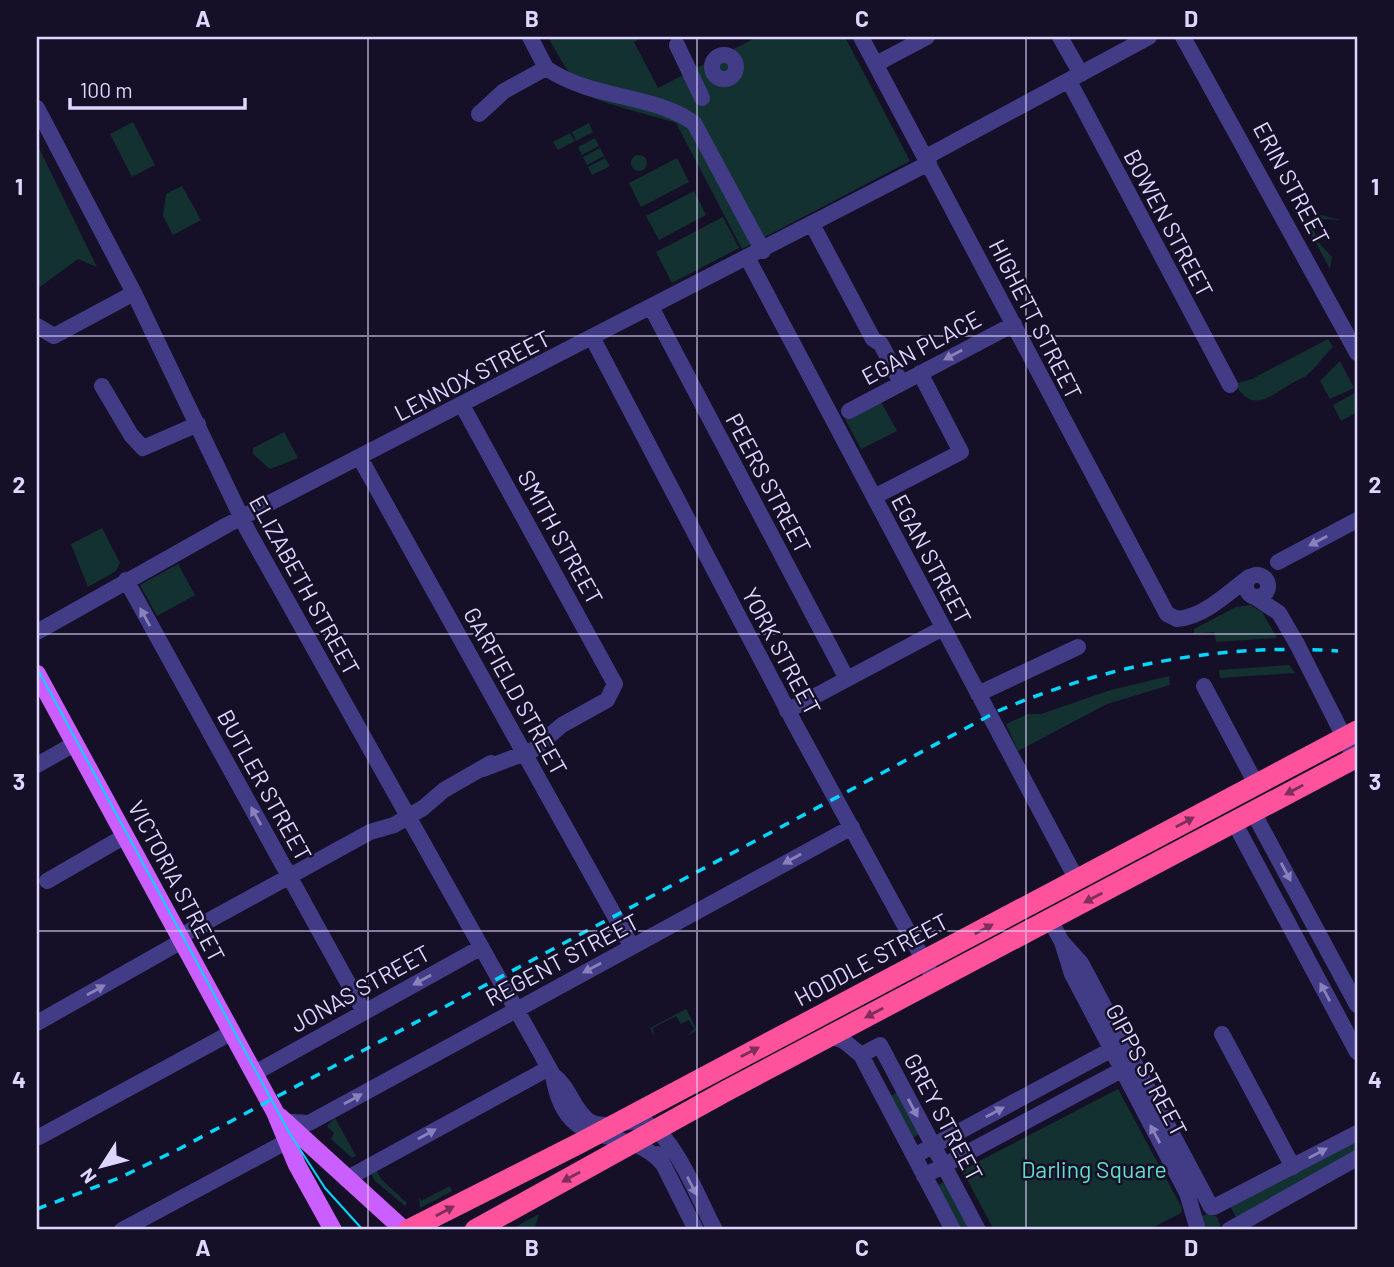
<svg xmlns="http://www.w3.org/2000/svg" width="1394" height="1267" viewBox="0 0 1394 1267" font-family="Barlow,sans-serif">
  <style>
    .green { fill: #133131 }
    .lines { fill: none; stroke-linecap: round; stroke-linejoin: round }
    .minor { stroke: #423b86; stroke-width: 16 }
    .major { stroke: #ca5efe; stroke-width: 18 }
    .highway { stroke: #fe529c; stroke-width: 21 }
    .tram { stroke: #04d7fd; stroke-width: 2 }
    .rail { stroke: #04d7fd; stroke-width: 3.5; stroke-dasharray: 10 9; stroke-linecap: butt }
    .minor-bridge { stroke: #423b86; stroke-width: 16 }
    .oneway { fill: #8881bc }
    .oneway2 { fill: #7e2e5c }
    .grid { fill: none; stroke: #ddd6ff; stroke-width: 2; stroke-opacity: 0.55 }
    .labels { text-anchor: middle; dominant-baseline: central; stroke-width: 5; stroke-linejoin: round; paint-order: stroke }
    .street-label { font-size: 23px; fill: #ddd6ff; stroke: #151027 }
    .park-label { font-size: 23px; fill: #62dfc6; stroke: #151027 }
    .neatline { fill: none; stroke: #ddd6ff; stroke-width: 2.5 }
    .grid-label { font-size: 23px; text-anchor: middle; font-weight: bold; fill: #ddd6ff }
  </style>
  <rect width="100%" height="100%" fill="#151027"/>
  <path class="green" d="M548,37H644L634,42L658,88L757,37H845L910,161L742,249L676,123C658,117 600,103 587,95C576,87 555,50 548,37Z
    M133,122L155,165L132,177L110,134Z
    M589,123L593,132L576,141L572,132Z
    M570,133L575,141L558,150L553,142Z
    M595,138L599,146L582,155L578,147Z
    M37,144L97,267L78,259L37,289Z
    M600,148L604,156L587,165L583,157Z
    M631 163a8 8 0 1 1 16 0a8 8 0 1 1-16 0Z
    M605,158L610,166L592,175L588,167Z
    M677,158L689,182L641,207L629,183Z
    M182,186L201,220L173,235L163,216L166,194Z
    M694,191L706,215L659,240L646,216Z
    M1321,215L1340,220L1321,219L1313,229L1319,243L1332,257L1330,269L1304,221Z
    M723,217L739,248L672,283L656,252Z
    M1328,339L1333,347C1323,356 1316,368 1306,376C1303,378 1299,379 1296,381C1274,392 1254,417 1235,384L1252,379Z
    M1340,361L1354,388L1330,399L1320,381Z
    M1355,393L1357,412L1341,421L1333,405Z
    M880,400L897,431L861,449L845,419Z
    M284,432L298,458L270,469L253,454V448Z
    M102,528L120,563L116,571L88,587L71,544Z
    M178,564L195,595L157,616L140,585Z
    M1250,605L1262,612L1277,638L1216,642L1214,632L1194,634V629L1236,607Z
    M1289,665L1295,673L1220,678L1219,670Z
    M1169,676L1170,685L1107,704L1018,751L1006,724L1028,714H1041L1111,690Z
    M686,1009L697,1030L687,1036L694,1029L689,1020L681,1024L676,1016L653,1028L654,1036L650,1028Z
    M1118,1089L1182,1208L1181,1213L1148,1230H994L962,1170Z
    M898,1092L920,1134L910,1139L888,1097Z
    M335,1118L356,1156L352,1158L331,1139L334,1133L327,1126Z
    M1357,1139V1153L1236,1217L1230,1206Z
    M376,1169L381,1179L407,1203L405,1206L375,1181L370,1172Z
    M946,1181L972,1230H959L936,1186Z
    M450,1186L452,1191L420,1208L419,1197L421,1201Z
    M1209,1213L1217,1217L1222,1230H1205L1202,1216Z
    M539,1214L534,1230H510Z"/>
  <g class="lines">
    <path class="minor" d="M861,37L1167,614L1177,619C1204,617 1228,593 1249,577
      M1060,37L1081,74
      M1183,37L1357,353
      M677,45L702,98
      M712 67a12 12 0 1 1 24 0a12 12 0 1 1-24 0Z
      M876,64L927,37
      M546,68C593,100 651,93 694,123L763,251
      M1069,81L1230,385
      M37,108L134,293L247,529L553,1075C566,1159 625,1120 663,1164
      M479,114L504,91L546,68L530,37
      M926,157L1149,37
      M813,226L873,339L881,344L901,383
      M748,259L1077,880
      M651,307L847,679
      M37,326L54,336L134,293
      M593,339L796,726L929,970
      M102,386L131,435L143,448L198,424
      M462,405L615,684L607,700L562,725L533,750L483,769
      M849,411L1014,324
      M360,458L632,947
      M874,497L961,452L920,373
      M1278,562L1357,520
      M1246 586a11 11 0 1 1 22 0a11 11 0 1 1-22 0Z
      M126,580L364,1012
      M1255,597L1279,613L1297,644
      M37,632L227,525L929,163
      M1306,662L1349,747
      M1204,686L1256,784
      M978,694L1078,647
      M787,711L943,628
      M37,765L69,747
      M1253,812L1357,1005
      M1234,822L1357,1052
      M47,881L125,836
      M1050,920L1062,942L1072,974L1187,1193L1198,1230
      M179,937L370,832L394,825L423,808L444,790L491,763
      M1064,944L1081,963L1211,1207
      M37,1023L182,941
      M1222,1034L1293,1167
      M831,1036L844,1041L861,1055L953,1230
      M861,1055L880,1045L978,1230
      M262,1069L480,948
      M553,1075C570,1087 573,1110 589,1121C605,1131 624,1119 641,1122C672,1127 700,1203 715,1230
      M292,1122L309,1123L852,827
      M39,1137L227,1035
      M658,1154L696,1230
      M914,1156L1118,1046
      M924,1176L1129,1066
      M346,1179L549,1068
      M1214,1207L1357,1133
      M122,1230L282,1144
      M1229,1230L1357,1158"/>
    <path class="major" d="M37,674L275,1112L297,1165L333,1230
      M280,1117L404,1230"/>
    <path class="highway" d="M408,1230L580,1143L1357,731
      M475,1230L726,1091L1357,757"/>
    <path class="tram" d="M37,668L290,1134L325,1188L363,1230"/>
    <path class="rail" d="M37,1209L119,1178L179,1149L998,711C1107,665 1220,643 1338,651"/>
    <path class="minor-bridge" d="M1297,644L1306,662"/>
  </g>
  <defs><path id="oneway-solid" d="M-6-.8H1V-3.2L6.5 0L1 3.2V.8H-6Z" transform="scale(1.75)"/></defs>
  <g class="oneway">
    <use href="#oneway-solid" transform="translate(953 355) rotate(152)"/>
    <use href="#oneway-solid" transform="translate(1318 541) rotate(152)"/>
    <use href="#oneway-solid" transform="translate(145 617) rotate(-119)"/>
    <use href="#oneway-solid" transform="translate(256 816) rotate(-119)"/>
    <use href="#oneway-solid" transform="translate(792 859) rotate(151)"/>
    <use href="#oneway-solid" transform="translate(1286 872) rotate(62)"/>
    <use href="#oneway-solid" transform="translate(592 968) rotate(152)"/>
    <use href="#oneway-solid" transform="translate(422 980) rotate(151)"/>
    <use href="#oneway-solid" transform="translate(96 990) rotate(-29)"/>
    <use href="#oneway-solid" transform="translate(1325 992) rotate(-118)"/>
    <use href="#oneway-solid" transform="translate(353 1099) rotate(-29)"/>
    <use href="#oneway-solid" transform="translate(913 1108) rotate(62)"/>
    <use href="#oneway-solid" transform="translate(995 1112) rotate(-28)"/>
    <use href="#oneway-solid" transform="translate(427 1134) rotate(-29)"/>
    <use href="#oneway-solid" transform="translate(1155 1134) rotate(-118)"/>
    <use href="#oneway-solid" transform="translate(1318 1153) rotate(-28)"/>
    <use href="#oneway-solid" transform="translate(692 1186) rotate(63)"/>
  </g>
  <g class="oneway2">
    <use href="#oneway-solid" transform="translate(1294 790) rotate(152)"/>
    <use href="#oneway-solid" transform="translate(1185 822) rotate(-28)"/>
    <use href="#oneway-solid" transform="translate(1093 898) rotate(152)"/>
    <use href="#oneway-solid" transform="translate(984 929) rotate(-28)"/>
    <use href="#oneway-solid" transform="translate(874 1013) rotate(152)"/>
    <use href="#oneway-solid" transform="translate(750 1052) rotate(-27)"/>
    <use href="#oneway-solid" transform="translate(571 1177) rotate(151)"/>
    <use href="#oneway-solid" transform="translate(445 1211) rotate(-28)"/>
  </g>
  <path class="grid" d="M368,37V1230M697,37V1230M1026,37V1230M37,336H1357M37,634H1357M37,931H1357"/>
  <g class="labels">
    <g class="street-label">
      <text transform="translate(1292 183) rotate(62)">ERIN STREET</text>
      <text transform="translate(1169 223) rotate(62)">BOWEN STREET</text>
      <text transform="translate(1036 319) rotate(63)">HIGHETT STREET</text>
      <text transform="translate(921 347) rotate(-28)">EGAN PLACE</text>
      <text transform="translate(472 375) rotate(-27)">LENNOX STREET</text>
      <text transform="translate(769 483) rotate(62)">PEERS STREET</text>
      <text transform="translate(561 537) rotate(61)">SMITH STREET</text>
      <text transform="translate(932 559) rotate(62)">EGAN STREET</text>
      <text transform="translate(305 585) rotate(61)">ELIZABETH STREET</text>
      <text transform="translate(782 651) rotate(62)">YORK STREET</text>
      <text transform="translate(516 691) rotate(61)">GARFIELD STREET</text>
      <text transform="translate(265 785) rotate(61)">BUTLER STREET</text>
      <text transform="translate(177 881) rotate(62)">VICTORIA STREET</text>
      <text transform="translate(562 959) rotate(-28)">REGENT STREET</text>
      <text transform="translate(871 959) rotate(-28)">HODDLE STREET</text>
      <text transform="translate(360 988) rotate(-29)">JONAS STREET</text>
      <text transform="translate(1147 1070) rotate(62)">GIPPS STREET</text>
      <text transform="translate(944 1117) rotate(62)">GREY STREET</text>
    </g>
    <g class="park-label">
      <text x="1094" y="1169">Darling Square</text>
    </g>
  </g>
  <rect width="1394" height="1267" fill="none" stroke="#151027" stroke-width="77"/>
  <g transform="translate(102 1166) rotate(234)" stroke="#151027" stroke-width="5" paint-order="stroke">
  <path d="M0-5L12 26L0 18L-12 26Z" fill="#ddd6ff"/>
  <text y="-10" font-size="19" font-weight="bold" text-anchor="middle" fill="#ddd6ff">N</text>
  </g>
  <path d="M70 98v10h175v-10" fill="none" stroke="#ddd6ff" stroke-width="3.5"/>
  <text x="80" y="98" font-size="21" fill="#ddd6ff" stroke="#151027" stroke-width="5" paint-order="stroke">100 m</text>
  <rect x="38" y="38" width="1318" height="1190" class="neatline"/>
  <g class="grid-label">
    <text x="203" y="27">A</text>
    <text x="532" y="27">B</text>
    <text x="862" y="27">C</text>
    <text x="1191" y="27">D</text>
    <text x="19" y="195">1</text>
    <text x="1375" y="195">1</text>
    <text x="19" y="493">2</text>
    <text x="1375" y="493">2</text>
    <text x="19" y="790">3</text>
    <text x="1375" y="790">3</text>
    <text x="19" y="1088">4</text>
    <text x="1375" y="1088">4</text>
    <text x="203" y="1256">A</text>
    <text x="532" y="1256">B</text>
    <text x="862" y="1256">C</text>
    <text x="1191" y="1256">D</text>
  </g>
</svg>
